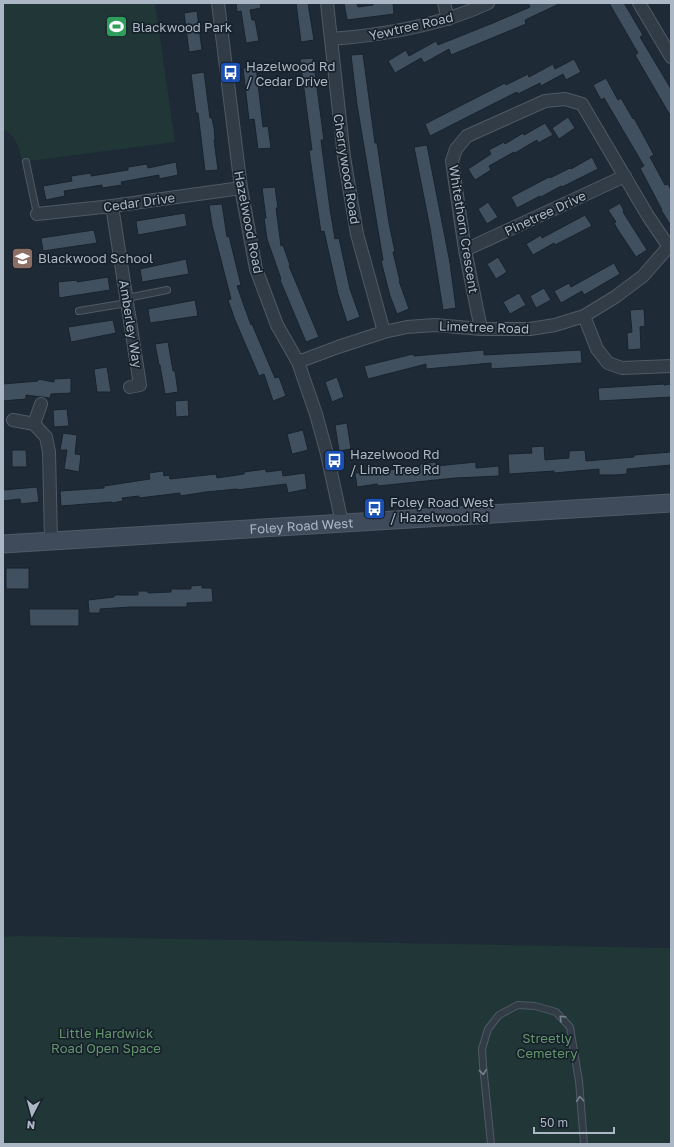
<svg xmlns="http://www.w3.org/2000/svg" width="674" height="1147" viewBox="0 0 674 1147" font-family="'Golos Text',sans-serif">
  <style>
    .green { fill: #203637 }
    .building { fill: #41505f; stroke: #19232d }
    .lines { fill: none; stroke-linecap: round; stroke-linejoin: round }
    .service-casing { stroke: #4f5a65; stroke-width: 8 }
    .minor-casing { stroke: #4f5a65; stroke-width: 14 }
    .secondary-casing { stroke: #4f5a65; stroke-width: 19 }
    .service { stroke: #313c47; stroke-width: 6 }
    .minor { stroke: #313c47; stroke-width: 12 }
    .secondary { stroke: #3f4b5a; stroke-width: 17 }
    .oneway { stroke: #74808c }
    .labels { text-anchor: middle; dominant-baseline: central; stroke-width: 3.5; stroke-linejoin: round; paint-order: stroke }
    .street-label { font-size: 13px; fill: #abb7c4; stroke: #17212b }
    .poi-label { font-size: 13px; fill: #abb7c4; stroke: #17212b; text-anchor: start }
    .park-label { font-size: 13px; fill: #62956a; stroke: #17212b }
  </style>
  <rect width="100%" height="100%" fill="#1e2a36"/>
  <path class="green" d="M3,3H155L175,142L22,162C20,149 16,135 3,130Z
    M20,936L671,948V1144H3V937Z"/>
  <path class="building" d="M236,3H260L261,8L250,10L252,20H255L259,41L246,43L241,11L237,12Z
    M296,3H308L314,40L301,42Z
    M344,3H357L358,7L373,5V3H393L394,14L347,20Z
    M528,3H561L525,20L526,24L451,55L449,49L424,63L421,58L395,73L388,61L406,50L409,56L436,41L438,45L493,23L530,7Z
    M609,3H624L643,35L640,37L671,89V117L635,55L638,53Z
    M197,11L202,50L189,52L184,13Z
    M363,54L375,143H377L389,223L395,252H393L400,281H399L409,309L397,314L390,296L381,261L383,260L357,105L351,55Z
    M313,58L324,140H321L330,209L335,239L339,238L350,289L360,317L347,322L338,294L324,231L321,232L313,179L309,150H312L300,59Z
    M574,59L581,72L566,80L563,74L541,86L540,83L518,94L517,92L495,103L430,136L425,124L505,83L506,85L528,74L529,77L553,64L555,69Z
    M256,66L263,127L268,126L271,148L258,149L254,119L249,120L243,68Z
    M204,72L210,118H212L214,128L215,139L214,140L218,170L205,171L198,113H196L191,74Z
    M606,78L618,100L621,98L633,119L634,118L654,155L650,157L665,185L668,184L671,190V226L661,210H662L640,168L644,166L604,98L601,100L593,85Z
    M568,117L575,128L559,139L552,128Z
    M545,123L553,135L538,143L537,140L515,153L514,152L489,166L491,170L475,180L468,169L491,154L489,150L504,142L505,144L523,133L524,135Z
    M427,145L450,263L456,308L443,310L430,228L414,147Z
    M592,157L598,169L562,187L561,186L541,197L540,196L517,208L511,197L549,177L550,178L570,168L571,169Z
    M176,162L178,175L159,179V175L121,182L122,185L102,188V185L64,191L65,196L46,200L43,186L72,181L71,176L91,173V176L128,170V167L147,164L148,168Z
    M275,187L278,208H276L281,246L283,245L290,265L289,266L319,337L306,342L280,280L281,279L267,239L264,218H266L262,188Z
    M488,202L498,217L487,224L478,209Z
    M620,203L624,211L623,212L647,250L636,257L618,230L614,223L616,222L608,210Z
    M222,204L227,237L229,236L241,285L237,286L251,325L252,324L275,378L279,377L286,396L273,401L264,374L259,376L235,320L228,300L231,299L212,225L209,205Z
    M185,213L187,226L138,235L136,221Z
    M585,215L592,226L555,245L554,243L533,255L526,244L541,235L542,238Z
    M94,230L97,243L43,251L41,238Z
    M498,257L507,272L496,279L487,264Z
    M186,259L189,274L142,282L140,269Z
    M614,263L620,274L584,295L582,291L561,303L554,291L569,283L571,287Z
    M108,277L110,290L59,298L58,282L77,280V282Z
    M544,288L551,300L536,308L530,296Z
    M519,293L526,305L510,314L503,302Z
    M195,300L198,316L150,323L148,309Z
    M644,309L645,326L640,327L641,349L628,350L627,333L632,332L630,310Z
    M113,320L116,333L71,342L68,327Z
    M168,342L173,371H175L178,392L165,394L160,365H159L155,344Z
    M484,350V355L581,350L582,363L491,369V363L426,369V364L368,379L364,366L413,354L414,356Z
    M107,367L111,392H97L94,369Z
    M337,377L344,397L332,402L325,382Z
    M71,378V393L51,394L50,398L26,395V399L3,401V384L38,381V379L54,382V379Z
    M664,384V385L671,384V397L599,401L598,388Z
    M188,400L189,416L176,417L175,401Z
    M67,409L69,426L54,427L53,410Z
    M347,423L351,449L339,451L335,425Z
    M303,430L308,450L292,454L287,434Z
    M63,433L77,435L75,454L81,455L79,472L64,469L67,450H60Z
    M544,446L545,460L569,458V451L585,450L586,461L634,457V455L671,452V465L627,469V474L615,475H599V469L554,473V471L509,474L508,454L532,453L531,447Z
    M12,450H26L27,467H12Z
    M436,462V466L476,462V468L499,466V476L455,478L378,486L377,484L357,487L355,473L420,467V464Z
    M266,469V472L282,470L283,476L305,473L307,489L288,493L286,484L237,490V489L206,492L180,496V493L139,498V496L122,498L123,501L112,503V502L61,506L60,491L104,488V486L150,479L149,473L163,471L164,476L169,475L170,479L216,474L217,478L244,474V472Z
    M37,487L39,502L21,504L20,499L3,501V490Z
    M6,568H29V589H6Z
    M202,585V588H212L213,602L187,603V607H130L100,609V613H89L88,600L114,597V595H138V591H148V593L171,592V589H191V586Z
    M29,609H79V626H30Z"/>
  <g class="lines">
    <defs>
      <path id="service" d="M26,162L37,214
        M127,298L167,290
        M79,311L127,303
        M491,1144L483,1065L482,1049L488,1029L499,1015L518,1005L535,1006L556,1012L570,1027L579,1081L584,1144"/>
      <path id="minor" d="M218,3L241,188L256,269L277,325L298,362L316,414L327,454L342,523
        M327,3L344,157L357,234L384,332
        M444,3L448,19
        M639,3L671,57
        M331,39C385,35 439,26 488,3
        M112,206L140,385L130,387
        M37,214L112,206L241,188
        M465,250L625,176
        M584,316L597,349L608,363L622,368L671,366
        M481,329L465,250L452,161L456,149L467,136L545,101L565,99L582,104L648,216L669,247
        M298,362L338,347L384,332L407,327L435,325L481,329H530L555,325L584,316L615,297L643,276L671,244
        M13,420L34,424L46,437L49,452L51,541
        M34,424L41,404"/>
      <g id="secondary">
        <path id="s1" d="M3,544L671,503"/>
      </g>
    </defs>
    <use href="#service" class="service-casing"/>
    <use href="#minor" class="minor-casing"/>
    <use href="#secondary" class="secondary-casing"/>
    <use href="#service" class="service"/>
    <use href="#minor" class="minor"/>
    <use href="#secondary" class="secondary"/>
  </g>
  <defs><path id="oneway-chevron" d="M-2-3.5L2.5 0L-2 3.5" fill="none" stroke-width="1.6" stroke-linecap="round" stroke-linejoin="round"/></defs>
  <g class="oneway">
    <use href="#oneway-chevron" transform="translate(562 1018) rotate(-135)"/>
    <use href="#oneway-chevron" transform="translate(483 1072) rotate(84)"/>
    <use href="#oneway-chevron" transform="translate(580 1099) rotate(-95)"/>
  </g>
  <defs>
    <symbol id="stadium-square" viewBox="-11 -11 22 22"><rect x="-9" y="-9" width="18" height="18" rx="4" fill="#2e9e5b" stroke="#17212b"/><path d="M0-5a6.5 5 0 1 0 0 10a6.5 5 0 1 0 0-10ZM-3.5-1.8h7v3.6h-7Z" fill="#fff"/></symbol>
    <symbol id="bus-square" viewBox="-11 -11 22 22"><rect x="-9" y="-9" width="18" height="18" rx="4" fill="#1a4fb4" stroke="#17212b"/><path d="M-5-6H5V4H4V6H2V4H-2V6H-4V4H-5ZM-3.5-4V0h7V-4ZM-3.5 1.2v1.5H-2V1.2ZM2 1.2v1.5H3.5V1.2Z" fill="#fff"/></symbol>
    <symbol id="school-square" viewBox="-11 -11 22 22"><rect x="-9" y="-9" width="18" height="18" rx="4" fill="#8d6e63" stroke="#17212b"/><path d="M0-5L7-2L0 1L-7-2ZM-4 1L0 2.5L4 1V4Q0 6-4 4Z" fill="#fff"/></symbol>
  </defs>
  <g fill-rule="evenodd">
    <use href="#stadium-square" x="104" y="14" width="25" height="25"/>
    <use href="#bus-square" x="218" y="60" width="25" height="25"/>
    <use href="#school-square" x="10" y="246" width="25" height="25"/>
    <use href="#bus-square" x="322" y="448" width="25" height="25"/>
    <use href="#bus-square" x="362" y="496" width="25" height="25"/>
  </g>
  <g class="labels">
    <g class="street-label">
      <text transform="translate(411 26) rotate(-13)">Yewtree Road</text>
      <text transform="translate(347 169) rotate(81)">Cherrywood Road</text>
      <text transform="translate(139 202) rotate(-8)">Cedar Drive</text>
      <text transform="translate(545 213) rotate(-25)">Pinetree Drive</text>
      <text transform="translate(249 222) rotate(79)">Hazelwood Road</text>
      <text transform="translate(464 229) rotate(81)">Whitethorn Crescent</text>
      <text transform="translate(131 324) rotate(81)">Amberley Way</text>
      <text transform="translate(484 327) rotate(2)">Limetree Road</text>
      <text stroke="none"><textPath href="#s1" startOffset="299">Foley Road West</textPath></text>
    </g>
    <g class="poi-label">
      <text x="132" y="27">Blackwood Park</text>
      <text x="246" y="66">Hazelwood Rd<tspan x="246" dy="15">/ Cedar Drive</tspan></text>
      <text x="38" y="258">Blackwood School</text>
      <text x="350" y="454">Hazelwood Rd<tspan x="350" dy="15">/ Lime Tree Rd</tspan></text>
      <text x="390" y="502">Foley Road West<tspan x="390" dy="15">/ Hazelwood Rd</tspan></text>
    </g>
    <g class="park-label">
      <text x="106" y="1033">Little Hardwick<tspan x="106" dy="15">Road Open Space</tspan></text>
      <text x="547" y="1038">Streetly<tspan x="547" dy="15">Cemetery</tspan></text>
    </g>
  </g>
  <rect width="674" height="1147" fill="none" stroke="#abb7c4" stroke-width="8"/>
  <g transform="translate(32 1115) rotate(186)" stroke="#17212b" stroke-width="3" paint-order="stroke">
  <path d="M0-3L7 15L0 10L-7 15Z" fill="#abb7c4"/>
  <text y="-6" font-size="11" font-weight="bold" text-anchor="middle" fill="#abb7c4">N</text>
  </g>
  <path d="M534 1127v6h80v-6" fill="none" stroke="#abb7c4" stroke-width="2"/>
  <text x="540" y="1127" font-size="12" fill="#abb7c4" stroke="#17212b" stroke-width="3" paint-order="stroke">50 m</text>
</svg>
